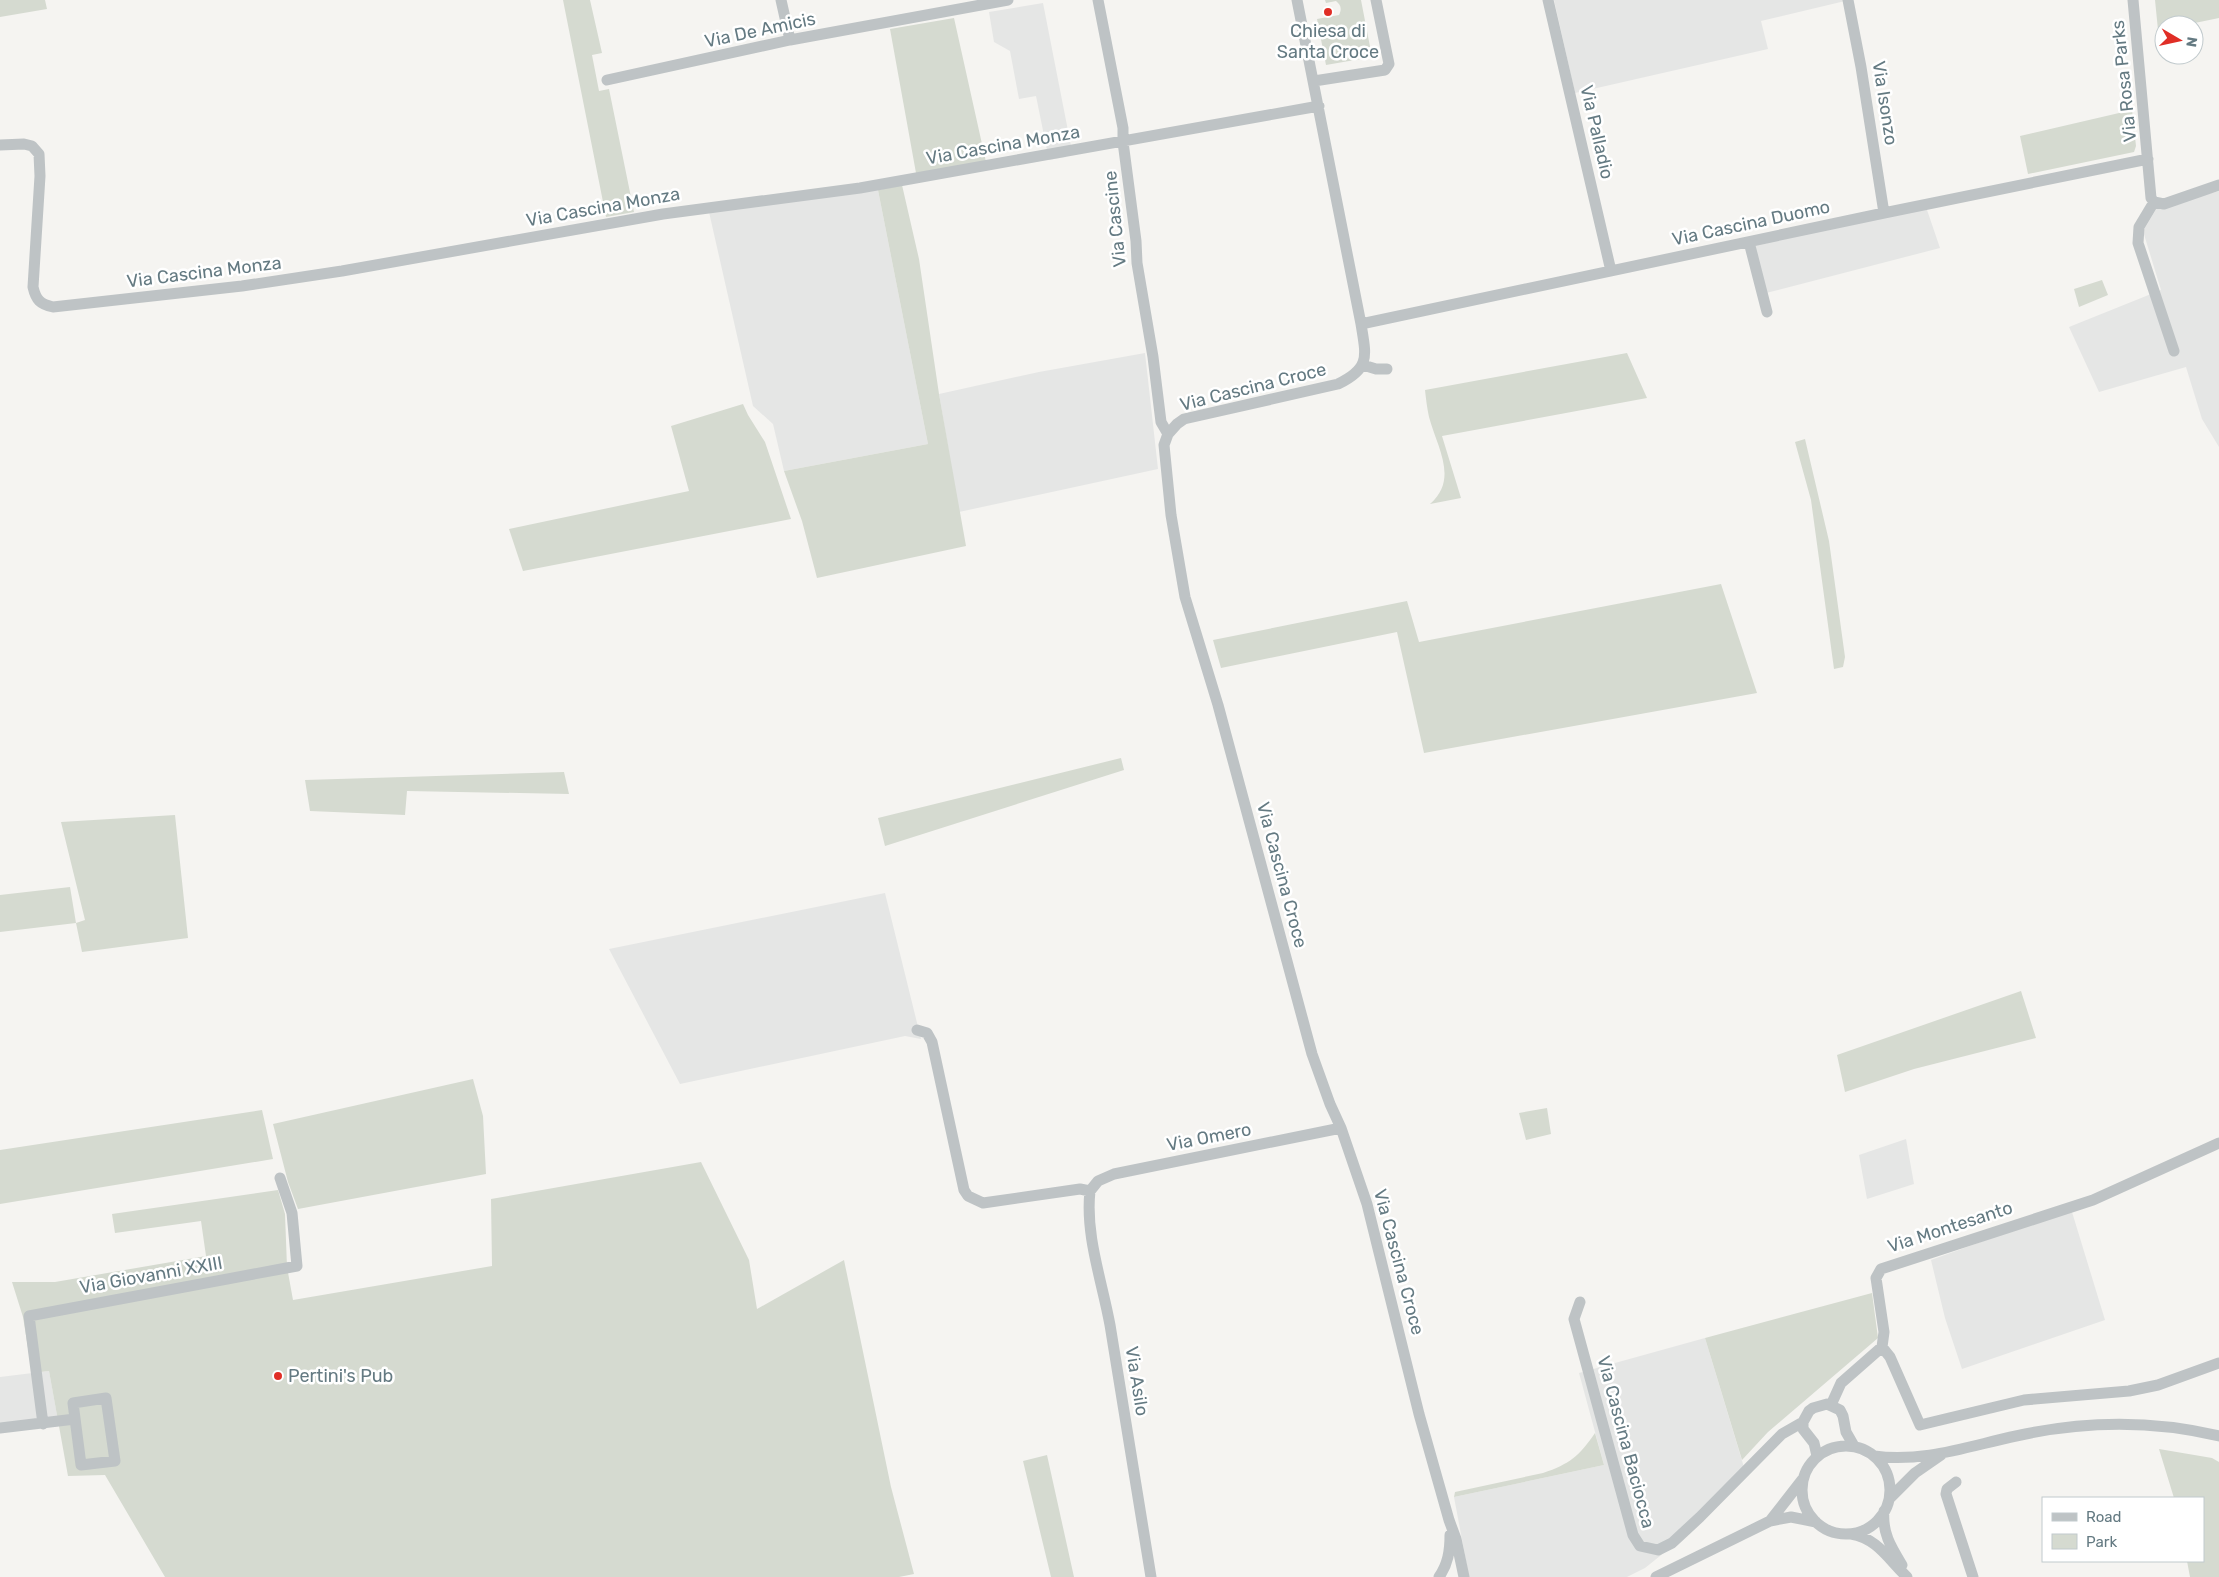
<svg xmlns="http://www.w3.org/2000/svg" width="2219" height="1577" viewBox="0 0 2219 1577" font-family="Rubik,sans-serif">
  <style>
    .built { fill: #e5e6e5 }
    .green { fill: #d5dad0 }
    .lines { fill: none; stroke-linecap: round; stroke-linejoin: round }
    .minor { stroke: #bec3c5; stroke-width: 11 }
    .poi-dot { fill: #e02e26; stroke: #fff; stroke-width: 2 }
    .labels { text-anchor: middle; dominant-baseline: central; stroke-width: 5; stroke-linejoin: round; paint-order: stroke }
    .street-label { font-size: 18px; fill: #647a82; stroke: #fff }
    .poi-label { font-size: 18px; fill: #647a82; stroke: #fff }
  </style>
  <rect width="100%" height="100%" fill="#f5f4f1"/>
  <path class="built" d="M1554,0H1845V1L1761,21L1768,49L1575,93Z
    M1043,3L1071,146L1065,147L1066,157L1049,160L1036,96L1019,99L1010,51L994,42L989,12Z
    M878,190L928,444L784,471L773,424L753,406L709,212Z
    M2219,191V447L2202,419L2186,367L2099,392L2069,327L2161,290L2143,231L2157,208Z
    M1926,207L1940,248L1766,293L1753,244Z
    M1145,353L1158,469L959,512L939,394L1039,372Z
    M885,893L921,1039L905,1036L680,1084L609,949Z
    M1906,1139L1914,1184L1867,1199L1859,1155Z
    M2072,1212L2105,1320L1962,1369L1945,1318L1931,1260L2011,1231Z
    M1705,1338L1746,1474L1665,1552L1645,1568L1627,1577H1469L1454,1497L1604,1465L1579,1373Z
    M49,1371L59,1426L0,1431V1377Z"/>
  <path class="green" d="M0,0H45L47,9L0,17Z
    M563,0H590L602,53L592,55L599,91L609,89L634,212L606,217Z
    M1325,0H1361L1372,57L1326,65L1317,19L1339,15C1342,9 1341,5 1336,1L1326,3Z
    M2155,0H2219V18L2185,25H2164V29L2158,30Z
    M954,18L986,162L916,173L890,29Z
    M2132,110L2136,146L2134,152L2028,174L2020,136Z
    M902,185L919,259L939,394L966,546L817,578L802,521L784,471L928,444L878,190Z
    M2102,280L2108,295L2079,307L2074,289Z
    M1627,353L1647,398L1442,436L1461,498L1430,504C1459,479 1437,447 1429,417C1427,408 1426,399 1425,390Z
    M743,404L748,415L765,442L791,519L523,571L509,529L689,491L671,426Z
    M1805,439L1829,541L1845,657L1843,667L1834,669L1811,500L1795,442Z
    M1721,584L1757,693L1424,753L1397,632L1221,668L1213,640L1407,601L1419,642Z
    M1121,758L1124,770L885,846L878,818Z
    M564,772L569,794L407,791L405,815L310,811L305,780Z
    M175,815L188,938L82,952L76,923L0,932V895L70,887L76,923L85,920L61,822Z
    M2021,991L2036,1038L1914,1069L1845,1092L1837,1055Z
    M473,1079L483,1116L486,1174L298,1209L288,1182L273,1124Z
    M1547,1108L1551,1134L1526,1140L1519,1113Z
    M262,1110L273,1159L0,1204V1150Z
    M701,1162L749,1260L757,1309L844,1260L891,1487L914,1574L899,1577H165L105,1475L68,1476L49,1371L32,1373L23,1317L12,1282H55L206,1256L201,1221L115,1233L112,1214L278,1190L285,1214L287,1267L293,1300L492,1266L491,1199Z
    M1872,1293L1878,1338L1768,1432L1742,1460L1705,1338Z
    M1595,1433L1604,1465L1454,1497L1455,1492L1543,1473C1570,1464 1579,1456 1595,1433Z
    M2159,1449L2212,1458L2219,1462V1577H2190L2187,1561H2203V1498H2174Z
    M1047,1455L1074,1577H1051L1023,1461Z"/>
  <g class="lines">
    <path class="minor" d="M781,0L790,40
      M1098,0L1123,128V142L1136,241L1137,263L1153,357L1161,422L1168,434
      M1297,0L1361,324C1366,356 1371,368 1338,384L1184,419L1177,424L1168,434L1164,445L1171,515L1185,597L1218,705L1312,1054L1330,1104L1341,1128L1367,1204L1419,1414L1449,1520L1456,1539L1464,1577
      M1548,0L1611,271
      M1848,0L1861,67L1884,213
      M2133,0L2151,198L2154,202L2164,204L2219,185
      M607,80L790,40L1008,0
      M1314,81L1385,70L1389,64L1376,0
      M0,145L24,144L32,146L39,154L40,176L33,287C36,300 40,304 53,307L242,286L342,271L663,214L860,188L1319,106
      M2154,202L2139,227L2138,243L2174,351
      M1749,242L1767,312
      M1361,324L1884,213L2148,159
      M1363,365L1376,369H1387
      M917,1030L927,1033L932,1042L964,1190L968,1196L983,1203L1080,1189L1090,1191
      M2219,1143L2093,1200L1881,1269L1876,1278L1884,1332L1882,1347L1890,1357L1920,1425L2024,1400L2129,1391L2158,1385L2219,1363
      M1090,1191C1085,1235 1102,1281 1110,1325C1124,1409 1137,1493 1151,1577
      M1090,1191L1098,1181L1114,1174L1341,1128
      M1580,1302L1574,1319L1633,1535L1640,1546L1658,1550L1672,1543L1700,1517L1782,1434L1803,1422L1809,1411L1813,1408L1827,1404L1840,1410L1843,1416L1846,1432L1854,1446
      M106,1398L115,1461L81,1465L73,1403Z
      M1831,1405L1841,1383L1882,1347
      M1803,1422V1429L1814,1443L1817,1456
      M43,1424L29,1316L297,1266L292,1213L280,1178
      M0,1428L75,1419
      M1802 1490a44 44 0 1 1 88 0a44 44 0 1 1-88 0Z
      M1874,1456C1923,1463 1969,1446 2016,1436C2083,1421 2152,1420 2219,1436
      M1956,1482L1947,1489L1946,1494L1973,1577
      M1889,1499L1915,1473L1941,1455
      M1884,1511C1882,1533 1891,1547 1902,1565
      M1770,1521L1802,1480
      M1851,1534C1877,1538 1889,1560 1907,1577
      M1439,1577C1448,1564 1450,1551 1450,1535
      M1656,1577L1770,1521L1791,1517L1816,1522"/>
  </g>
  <g class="poi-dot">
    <circle cx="1328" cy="12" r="5"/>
    <circle cx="278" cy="1376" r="5"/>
  </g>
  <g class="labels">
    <g class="street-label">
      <text transform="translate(760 30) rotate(-12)">Via De Amicis</text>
      <text transform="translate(2124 81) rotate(-96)">Via Rosa Parks</text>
      <text transform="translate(1885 103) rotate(81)">Via Isonzo</text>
      <text transform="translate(1597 132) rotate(77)">Via Palladio</text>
      <text transform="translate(1003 145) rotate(-10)">Via Cascina Monza</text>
      <text transform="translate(603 207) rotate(-10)">Via Cascina Monza</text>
      <text transform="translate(1115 219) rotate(-96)">Via Cascine</text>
      <text transform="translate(1751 223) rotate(-12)">Via Cascina Duomo</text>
      <text transform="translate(204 272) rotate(-7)">Via Cascina Monza</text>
      <text transform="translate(1253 387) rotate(-14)">Via Cascina Croce</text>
      <text transform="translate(1282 875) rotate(75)">Via Cascina Croce</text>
      <text transform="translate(1209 1137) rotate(-11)">Via Omero</text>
      <text transform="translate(1950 1227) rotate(-18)">Via Montesanto</text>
      <text transform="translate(1399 1262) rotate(75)">Via Cascina Croce</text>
      <text transform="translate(151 1275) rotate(-10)">Via Giovanni XXIII</text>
      <text transform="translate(1137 1381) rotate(81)">Via Asilo</text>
      <text transform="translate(1626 1442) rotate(75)">Via Cascina Baciocca</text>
    </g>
    <g class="poi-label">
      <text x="1328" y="31">Chiesa di<tspan x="1328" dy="21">Santa Croce</tspan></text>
      <text x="288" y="1376" text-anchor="start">Pertini's Pub</text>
    </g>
  </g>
  <rect x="2042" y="1497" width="162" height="65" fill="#ffffff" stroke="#c1cacd"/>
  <rect x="2052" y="1513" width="25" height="8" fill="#bec3c5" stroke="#c1cacd"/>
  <text x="2086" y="1522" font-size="15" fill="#647a82">Road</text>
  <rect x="2052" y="1534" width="25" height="15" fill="#d5dad0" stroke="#c1cacd"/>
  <text x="2086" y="1547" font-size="15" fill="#647a82">Park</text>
  <g transform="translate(2179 40) rotate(99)"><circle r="24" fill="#ffffff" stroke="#c1cacd"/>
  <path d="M0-4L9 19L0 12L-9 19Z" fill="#e02e26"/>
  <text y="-8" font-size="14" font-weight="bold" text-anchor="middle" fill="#647a82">N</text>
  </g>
</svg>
